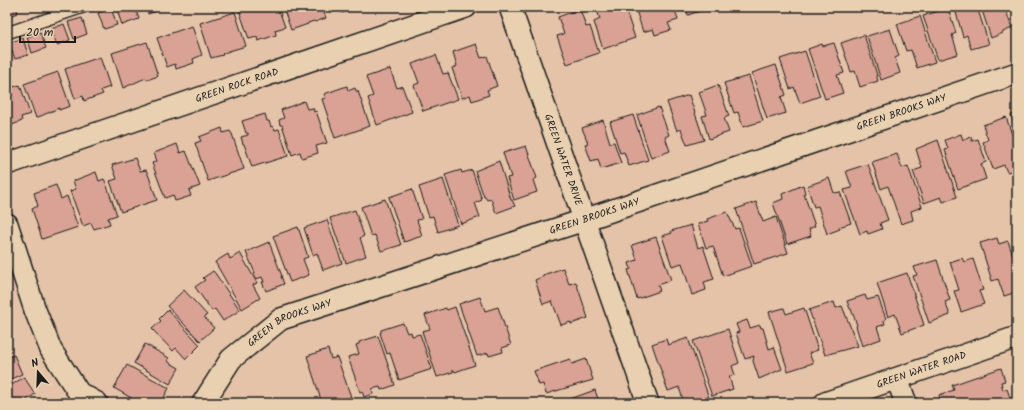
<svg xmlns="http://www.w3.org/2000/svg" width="1024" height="410" viewBox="0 0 1024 410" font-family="Kalam,sans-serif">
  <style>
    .building { fill: #d9a295; stroke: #1c1c1c }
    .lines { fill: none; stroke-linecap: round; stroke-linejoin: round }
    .lane-casing { stroke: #1c1c1c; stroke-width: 14 }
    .street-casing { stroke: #1c1c1c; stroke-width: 24 }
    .lane { stroke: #e8d0b0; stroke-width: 11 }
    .street { stroke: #e8d0b0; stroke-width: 21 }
    .labels { text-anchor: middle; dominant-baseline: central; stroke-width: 3; stroke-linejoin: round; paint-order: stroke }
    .street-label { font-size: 10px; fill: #1c1c1c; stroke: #e8d0b0 }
  </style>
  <rect width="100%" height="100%" fill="#e5c3a8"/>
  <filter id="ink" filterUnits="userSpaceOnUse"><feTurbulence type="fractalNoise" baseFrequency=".025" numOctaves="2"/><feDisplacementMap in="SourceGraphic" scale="8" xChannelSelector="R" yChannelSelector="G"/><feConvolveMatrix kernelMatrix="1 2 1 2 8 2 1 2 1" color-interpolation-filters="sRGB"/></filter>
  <g filter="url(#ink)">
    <path class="building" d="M7,7H16L18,13L8,16Z
      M116,7H135L139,19L122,25Z
      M146,7H161L162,9L148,14Z
      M248,7H278L285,27L275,30L276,35L258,41L257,37L249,39L239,10Z
      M283,7H322L326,18L315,22L314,21L308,23V24L291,30Z
      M331,7H360L342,13L341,9L333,12Z
      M596,7H620L622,13L626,11L635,38L603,49L594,22L600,19Z
      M635,7H674L678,20L668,23L671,30L655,35L653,29L643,32Z
      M685,7H712L688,15Z
      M961,7H977L989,44L971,49L967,35L963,37L955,9Z
      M981,7H1011L1012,9L1006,11L1012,28L1003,32V33L991,38Z
      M111,8L117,25L104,29L98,13Z
      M948,8L956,33L952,35L958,54L938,60L923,16Z
      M580,9L586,27L590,26L599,53L567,64L557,36L564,34L558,17Z
      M235,12L246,46L229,51L222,54L223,55L211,58L200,23Z
      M920,16L935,62L917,68L911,50L906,51L897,24Z
      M82,18L87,34L74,39L68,22Z
      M64,24L70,40L57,45L51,29Z
      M192,26L202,55L193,59L194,63L176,69L175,64L167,67L157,38Z
      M890,29L899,56L895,58L900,73L881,80L867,36Z
      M40,32L46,48L32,53L27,37Z
      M864,35L877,75H876L878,81L860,87L855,71L851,72L841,43Z
      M23,38L28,55L15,59L9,43Z
      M147,42L158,76L147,80L146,78L141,80L123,88L112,53Z
      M834,43L844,73L837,75L843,93L825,99L808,49L822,44L823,46Z
      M476,44L481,58L487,56L497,86L487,90L489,95L472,101L470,95L462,98L452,68L457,66L453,52Z
      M805,51L820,96L800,103L794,87L790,89L780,59Z
      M436,55L443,74L448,73L458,99L423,111L414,85L419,83L412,64Z
      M100,57L110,87L101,90L103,94L84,101L83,96L75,99L65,69Z
      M776,65L786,95L781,97L786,113L767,119L752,73Z
      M390,69L397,88L402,86L412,112L377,125L368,98L373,96L366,77Z
      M58,72L70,106L59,110V108L36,118L24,84Z
      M749,76L763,121L743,127L738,112L734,113L724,83Z
      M20,85L30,114L21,117L22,121L7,127V89Z
      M718,85L729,116L724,118L729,132L709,139L702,116L707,115L699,92Z
      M347,86L348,91L355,88L356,91H358L370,126L335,138L322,99L326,98L324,94Z
      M689,95L704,140L687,145L681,129L677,131L667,102Z
      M304,101L307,109L313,108L314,112L316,111L327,143L316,146L318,153L302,158L300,152L292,155L282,125H280L279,120L284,118L281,110Z
      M659,107L669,135L665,137L670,151L651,158L637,115Z
      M1017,113V133L1011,115Z
      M265,114L267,121H269L271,127L272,126L275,130L279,129L288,156L252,167L244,144H243L241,137L248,135V133H246L242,121Z
      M633,115L648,160L629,166L624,152L620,153L610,122Z
      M1006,117L1017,149V169L1007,172L1004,165L993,169L983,142L988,140L983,125Z
      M603,120L610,143L614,142L621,163L601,169L598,159L591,161L585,144L588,143L582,128Z
      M222,128L223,133L230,131L232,134L244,169L208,181L195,143L201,141L199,137Z
      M961,134L963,140L971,137L972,141L978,139L986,162L981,164L986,179L958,189L945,150L948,149L945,140Z
      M938,140L957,197L943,202L941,197L924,203L913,171L922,168L916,149Z
      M177,144L180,153L186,151L200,186L189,190L191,196L175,201L173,195L165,198L152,163L157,161L154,153Z
      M526,146L537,178L533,180L537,192L514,200L507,178L511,177L503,153Z
      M897,154L902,168L908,166L922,207L911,211L913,220L901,224L888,186L881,189L872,162Z
      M135,158L140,171L146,170L148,174L157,200L121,212L110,181L117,179L112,165Z
      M499,161L511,200H512L515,206L496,213L491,199L487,200L485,197H484L475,171Z
      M868,164L888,220L880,223L882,229L868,234L867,231L860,234L844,190L852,188L846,171Z
      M461,170L462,173L472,170L482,200L475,203L480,217L461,224L445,175Z
      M96,172L99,181L104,179L106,183L117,215L108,218L110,224L94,229L91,223L83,226L70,191L76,189L73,181Z
      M829,178L834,193L840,192L851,223L839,227L840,229L827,234L818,206L814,207L807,186Z
      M443,179L458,225L438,232L433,216L429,217L419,187Z
      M56,185L61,199L67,196L78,227L42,239L32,209L38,206L34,193Z
      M803,185L805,193L804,194L815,226L809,229L811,236L787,244L773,203L783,199L782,194Z
      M412,189L422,219L417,220L422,236L404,242L389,197Z
      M385,199L401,245L381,251L375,235L371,236L361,207Z
      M756,202L763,222L776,217L788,253L754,264L736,209Z
      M355,210L364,236L360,238L366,256L346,263L330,218Z
      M727,212L735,229L739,228L752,266L723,276L713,246L706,248L698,224L708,221L707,219Z
      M327,220L342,263L323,270L317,253L313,255L304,228Z
      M691,225L698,248L703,246L714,279L704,282L706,290L692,295L682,263L672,266L662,236L672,233L671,231Z
      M298,227L308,257L303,259L309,275L290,282L273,236Z
      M656,237L671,280L658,285L660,291L637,299L628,270L631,269L629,263L637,260L632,245Z
      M997,238L999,244L1008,241L1016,265H1017V292L1004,296L998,279L992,281L980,243Z
      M269,242L282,276H281L284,284L266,291L262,282H264L262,277L256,279L254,274L255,273L246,252Z
      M240,253L257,283L253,285L260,298L242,309L215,262L228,254L230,259Z
      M962,258L964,262L973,259L983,290L979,291L984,304L961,312L954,291L959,290L950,262Z
      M937,260L950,300L945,302L950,315L929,323L913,276L917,275L914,267Z
      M563,268L569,284L576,282L588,318L571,324V322L561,325L552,301L543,304L535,280L544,276L543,275Z
      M213,271L215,273L240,310L223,321L215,309L212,311L195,287L205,280L203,278Z
      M907,273L924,325L902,333L895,314L888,317L877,283Z
      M184,290L207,315L204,317L214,328L200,341L167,306Z
      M865,295L867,300L878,297L886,319L884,320L885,324L877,327L881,339L862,346L856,326L857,325L851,309H850L847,301Z
      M480,297L485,311L498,307L511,345L502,348L503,352L489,356L488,353L477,356L459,304Z
      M834,302L836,308L842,306L858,346L825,355L809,310Z
      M455,307L475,365L455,372L454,370H453V372L437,377L422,331L430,329L425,315L446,308L447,310Z
      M784,308L786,314L804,308L818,350L809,353L813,363L788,371L769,312Z
      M168,310L200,345L186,359L176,348L173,351L152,329L161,321L159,319Z
      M747,320L750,328L760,325L761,328H763L769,349L774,347L782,369L759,379L753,361L754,356L745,359L736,333L739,332L736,324Z
      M403,323L407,333L411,332L412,336L420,334L432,369L399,380L390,353L387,354L380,333H381V330Z
      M728,329L739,363L732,366L735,375L729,376L733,389L712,396L693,341Z
      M378,336L395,385L381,390L380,387L372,389L373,394L364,397L362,391L360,392L348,357L359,354L356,345L359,344V342Z
      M688,338L709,398L694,403H684L679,387L668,391L652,344L666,339L668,345Z
      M145,344L169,358L167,361L179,368L170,384L134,363Z
      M328,349L331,359L337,357L351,397L332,403H326L324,399L321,400L307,356Z
      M14,355L22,374L7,381V358Z
      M570,359L572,364L586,359L593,380L546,394L543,384L539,385L534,371Z
      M127,365L169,388L161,403H155L149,400L147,403H140L114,388Z
      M1001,368L1005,381L1001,382L1003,390L1007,389L1012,403H941L939,395L954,390L952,385Z
      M24,377L35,394L25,401L26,403H7V388Z
      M595,390L598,399H600L601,403H559Z"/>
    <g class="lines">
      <defs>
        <path id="lane" d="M7,33L83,7"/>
        <g id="street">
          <path id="s1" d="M510,7L648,403"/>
          <path id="s2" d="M7,164L466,7"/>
          <path d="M7,224L35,310L51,350L79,393L97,403"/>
          <path d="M897,379L906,403"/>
          <path id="s3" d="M203,403L231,359L281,319L584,220L1017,73"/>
          <path id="s4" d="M825,403L1017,337"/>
        </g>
      </defs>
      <use href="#lane" class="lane-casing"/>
      <use href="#street" class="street-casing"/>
      <use href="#lane" class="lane"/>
      <use href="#street" class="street"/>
    </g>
  </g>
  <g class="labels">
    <g class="street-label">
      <text stroke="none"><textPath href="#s2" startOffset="243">GREEN ROCK ROAD</textPath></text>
      <text stroke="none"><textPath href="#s3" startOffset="770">GREEN BROOKS WAY</textPath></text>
      <text stroke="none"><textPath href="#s1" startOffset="162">GREEN WATER DRIVE</textPath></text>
      <text stroke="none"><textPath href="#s3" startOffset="446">GREEN BROOKS WAY</textPath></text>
      <text stroke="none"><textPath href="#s3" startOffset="122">GREEN BROOKS WAY</textPath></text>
      <text stroke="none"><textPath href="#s4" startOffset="102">GREEN WATER ROAD</textPath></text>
    </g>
  </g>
  <rect width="1024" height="410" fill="none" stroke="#e8d0b0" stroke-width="24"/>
  <rect x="12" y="12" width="1000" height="386" fill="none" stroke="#1c1c1c" stroke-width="1.5" filter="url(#ink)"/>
  <g transform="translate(38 372) rotate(341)" stroke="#e8d0b0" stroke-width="3" paint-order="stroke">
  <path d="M0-3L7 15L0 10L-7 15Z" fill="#1c1c1c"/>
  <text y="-6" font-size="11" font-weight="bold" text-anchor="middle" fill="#1c1c1c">N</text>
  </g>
  <path d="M20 36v6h55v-6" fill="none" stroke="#1c1c1c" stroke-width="2"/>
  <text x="26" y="36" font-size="12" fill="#1c1c1c" stroke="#e8d0b0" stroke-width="3" paint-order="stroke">20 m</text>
</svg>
